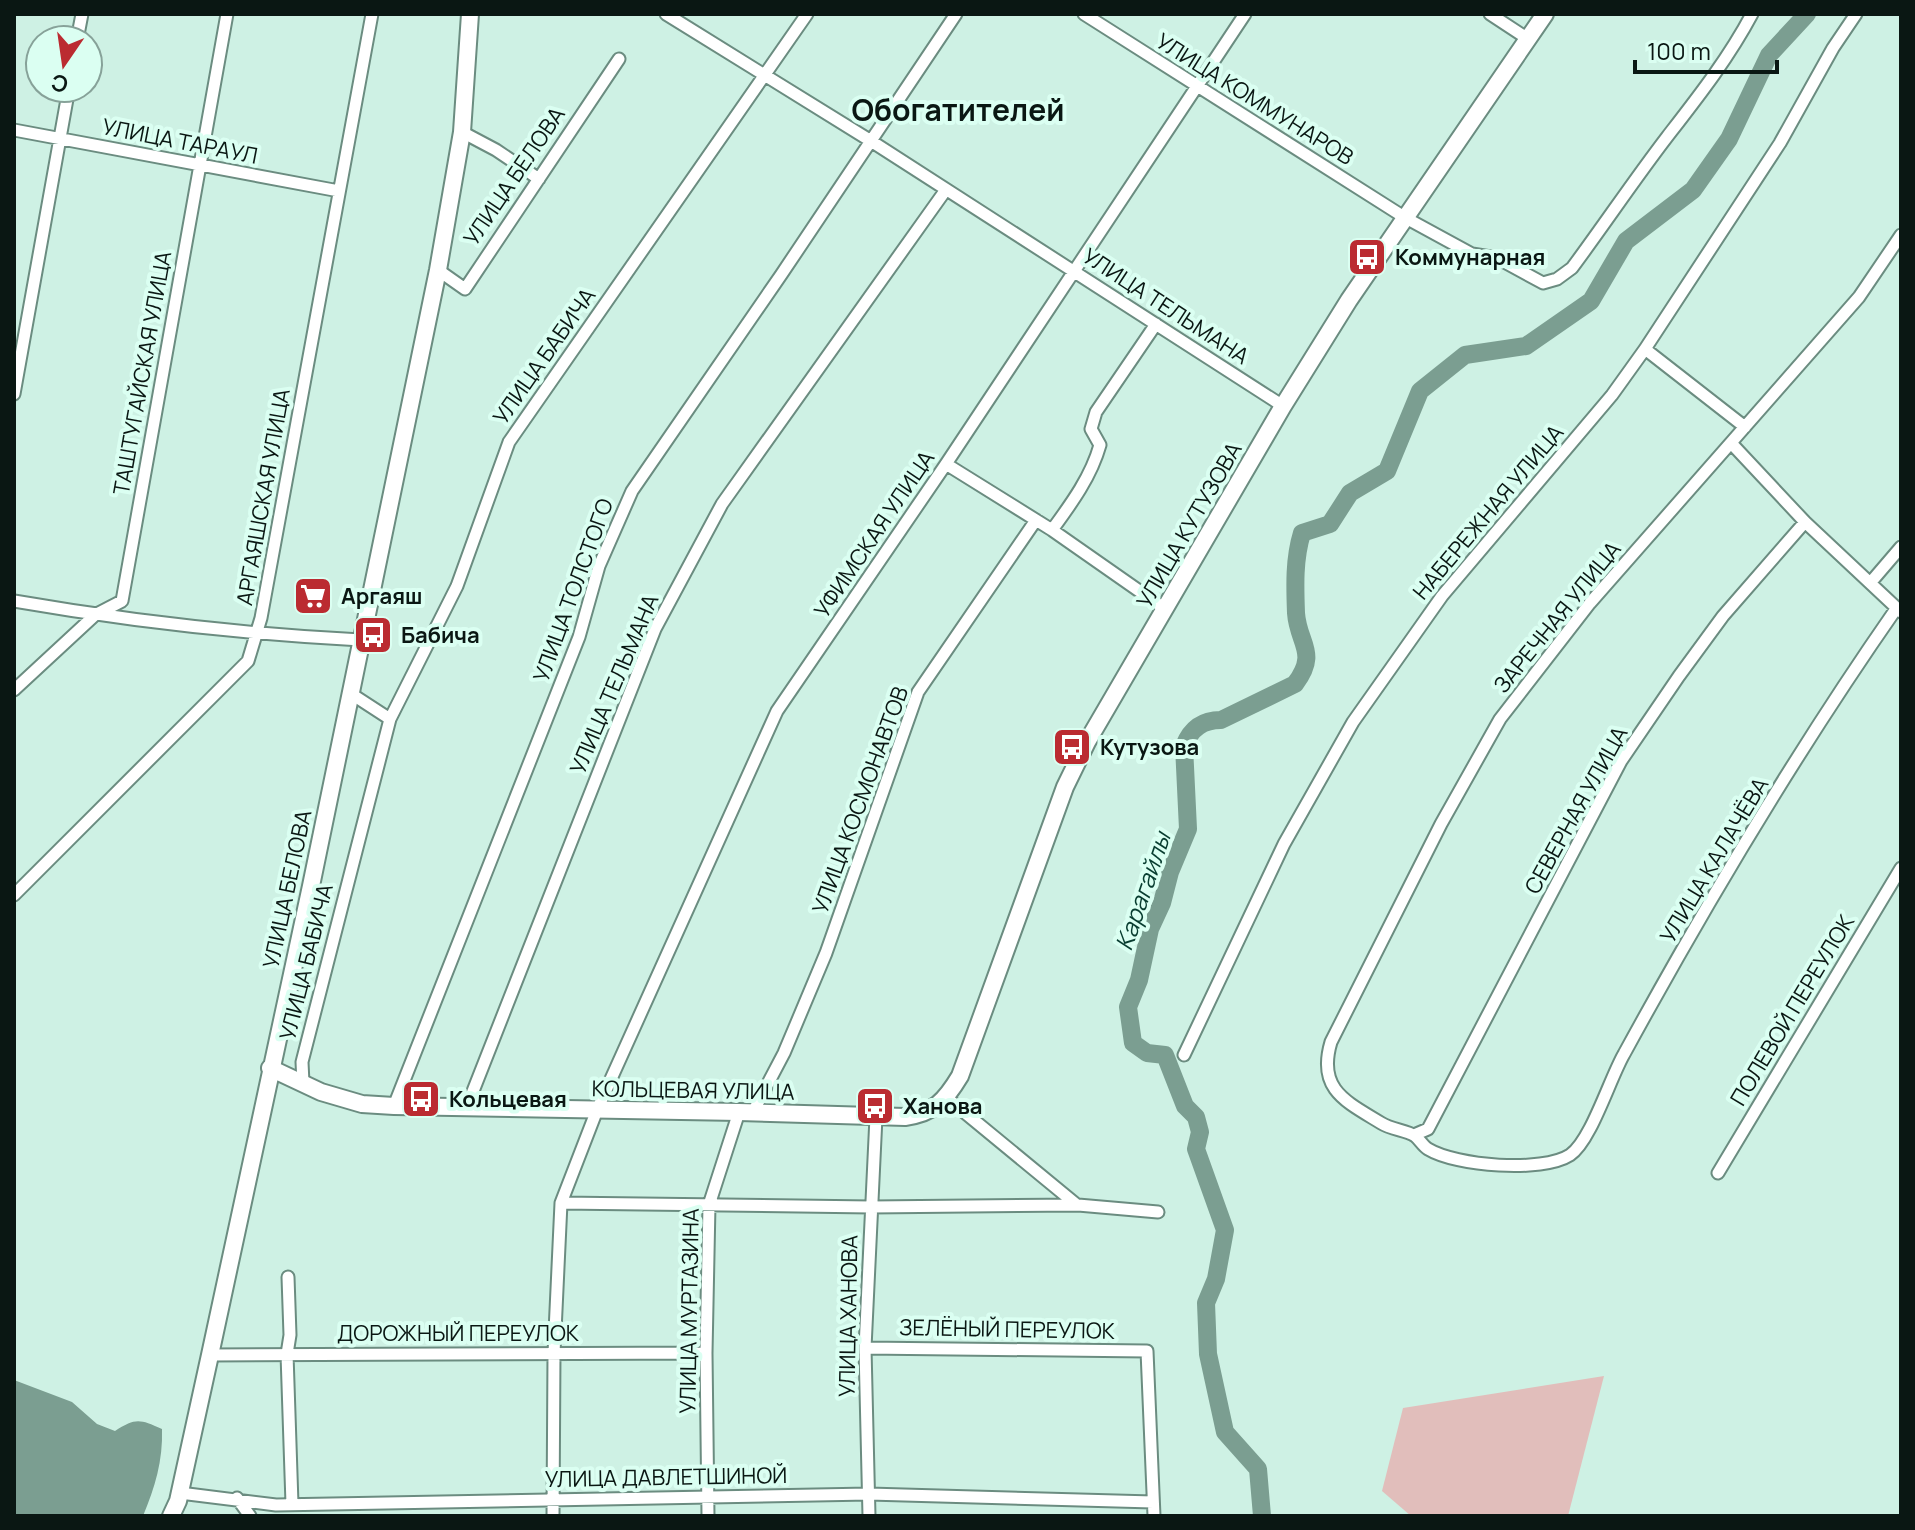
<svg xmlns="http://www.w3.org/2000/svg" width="1915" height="1530" viewBox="0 0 1915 1530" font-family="Manrope,sans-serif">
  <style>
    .green { fill: #e1bebb }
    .water { fill: #7b9e91 }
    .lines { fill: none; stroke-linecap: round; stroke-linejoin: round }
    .river { stroke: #7b9e91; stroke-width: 18 }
    .street-casing { stroke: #6b8c80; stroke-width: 15 }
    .secondary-casing { stroke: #6b8c80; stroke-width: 20 }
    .street { stroke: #fff; stroke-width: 11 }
    .secondary { stroke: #fff; stroke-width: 16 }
    .labels { text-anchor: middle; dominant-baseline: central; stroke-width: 8; stroke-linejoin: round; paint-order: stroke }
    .street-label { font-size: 22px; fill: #0a1713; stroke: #dbfff2 }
    .poi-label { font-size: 22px; font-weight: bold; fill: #0a1713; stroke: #dbfff2; text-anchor: start }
    .water-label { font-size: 24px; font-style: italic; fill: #083d30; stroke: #dbfff2 }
    .district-label { font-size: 30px; font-weight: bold; fill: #0a1713; stroke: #dbfff2 }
  </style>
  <rect width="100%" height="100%" fill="#cef1e4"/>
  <path class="green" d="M1604,1376L1568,1516H1411L1382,1491L1403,1408Z"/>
  <path class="water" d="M14,1380L72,1402L97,1424L115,1431C136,1418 139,1419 162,1429C163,1461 155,1487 143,1516H14Z"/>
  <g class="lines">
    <path class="river" d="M1262,1516L1258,1469L1225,1432L1208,1354L1206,1303L1216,1279L1225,1230L1196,1149L1200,1132L1196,1117L1185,1106L1165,1055L1147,1053L1133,1043L1128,1007L1139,980L1150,929L1162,903L1170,872L1188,829L1184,746C1191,728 1203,720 1221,720L1295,684C1319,652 1298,644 1296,613C1295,586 1294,559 1302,533L1330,524L1350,493L1387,471L1420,391L1465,355L1526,346L1591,301L1626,241L1693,190L1729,139L1769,55L1807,14"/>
    <defs>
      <path id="street" d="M666,14L871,141L1283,406
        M1084,14L1404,217L1472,254L1497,258L1543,283L1557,279L1572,268C1604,225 1634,180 1667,137C1698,97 1728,59 1752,14
        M1490,14L1528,39
        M77,40L82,14
        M14,130L339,191
        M462,132L496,150L539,179
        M438,270L465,289L619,59
        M1645,349L1745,427
        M14,394L69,88
        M1731,443L1805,522L1901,612
        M946,464L1052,530L1165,609
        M1052,530C1071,504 1091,477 1100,445L1091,429L1096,412L1156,324
        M1871,582L1901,547
        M14,601C129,621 244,634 361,640
        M1896,609C1797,751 1707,902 1624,1054C1610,1078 1591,1141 1570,1155C1542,1173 1456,1166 1428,1149C1423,1146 1420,1140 1415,1136C1406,1130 1392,1130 1381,1123C1345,1101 1317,1089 1331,1042L1441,824L1500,719L1590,603L1859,297L1901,235
        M14,690L95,615L122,601L227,14
        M350,693L390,719
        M14,895L248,661L261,618L372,14
        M1184,1055L1284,844L1353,722L1442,596L1612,395L1645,349L1780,143L1833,48L1856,14
        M303,1083L302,1062L390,719L457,586L509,442L807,14
        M947,1098L1077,1205
        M394,1106L579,637L599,566L632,491L781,275L956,14
        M466,1109L655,629L722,504L945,191
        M753,1112L784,1053L826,953L918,692L1036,520
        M1414,1135L1428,1129L1621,761L1679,676L1723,616L1805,522
        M1718,1173L1901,868
        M561,1203L871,1207L1078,1205L1158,1212
        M288,1277L290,1335L287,1354L292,1504
        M865,1348L1147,1351L1154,1516
        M210,1355L706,1353
        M180,1493L276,1505L869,1494L1153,1502
        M237,1498L250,1516
        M553,1516L554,1353L561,1203L597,1110L777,711L946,464L1245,14
        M708,1516L706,1353L709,1205L739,1112
        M869,1516L865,1348L876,1117"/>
      <path id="secondary" d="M270,1068L321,1092L362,1104L394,1106L739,1112L905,1117C934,1113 945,1101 960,1076L1065,787L1087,742L1283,406L1349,300L1545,14
        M171,1516L178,1501L210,1355L311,886L438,270L462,132L470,14"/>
    </defs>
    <use href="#street" class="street-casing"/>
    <use href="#secondary" class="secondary-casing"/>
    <use href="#street" class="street"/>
    <use href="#secondary" class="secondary"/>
  </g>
  <defs>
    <symbol id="bus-square" viewBox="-11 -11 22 22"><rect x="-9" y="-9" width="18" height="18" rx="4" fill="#bb2b31" stroke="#dbfff2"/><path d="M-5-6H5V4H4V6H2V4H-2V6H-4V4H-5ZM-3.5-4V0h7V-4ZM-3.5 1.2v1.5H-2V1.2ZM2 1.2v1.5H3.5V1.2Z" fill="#fff"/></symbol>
    <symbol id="supermarket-square" viewBox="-11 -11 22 22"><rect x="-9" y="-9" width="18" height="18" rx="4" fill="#bb2b31" stroke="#dbfff2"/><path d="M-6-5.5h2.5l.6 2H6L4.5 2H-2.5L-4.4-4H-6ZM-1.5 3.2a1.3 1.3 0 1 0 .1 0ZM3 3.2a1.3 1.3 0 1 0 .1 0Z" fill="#fff"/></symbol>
  </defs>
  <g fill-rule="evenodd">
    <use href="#bus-square" x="1345" y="235" width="44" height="44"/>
    <use href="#supermarket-square" x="291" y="574" width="44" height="44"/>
    <use href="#bus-square" x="351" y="613" width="44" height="44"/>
    <use href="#bus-square" x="1050" y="725" width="44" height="44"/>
    <use href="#bus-square" x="399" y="1077" width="44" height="44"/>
    <use href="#bus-square" x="853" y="1084" width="44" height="44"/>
  </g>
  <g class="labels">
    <g class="street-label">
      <text transform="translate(1255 99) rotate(32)">УЛИЦА КОММУНАРОВ</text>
      <text transform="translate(180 141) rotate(11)">УЛИЦА ТАРАУЛ</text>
      <text transform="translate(514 176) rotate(-56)">УЛИЦА БЕЛОВА</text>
      <text transform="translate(1166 306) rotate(33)">УЛИЦА ТЕЛЬМАНА</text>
      <text transform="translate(544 356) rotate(-55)">УЛИЦА БАБИЧА</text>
      <text transform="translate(142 373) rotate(-80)">ТАШТУГАЙСКАЯ УЛИЦА</text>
      <text transform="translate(263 497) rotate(-80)">АРГАЯШСКАЯ УЛИЦА</text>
      <text transform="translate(1488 512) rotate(-50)">НАБЕРЕЖНАЯ УЛИЦА</text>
      <text transform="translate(1189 525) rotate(-60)">УЛИЦА КУТУЗОВА</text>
      <text transform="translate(874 534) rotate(-56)">УФИМСКАЯ УЛИЦА</text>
      <text transform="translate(573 590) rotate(-70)">УЛИЦА ТОЛСТОГО</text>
      <text transform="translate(1557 617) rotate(-51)">ЗАРЕЧНАЯ УЛИЦА</text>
      <text transform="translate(614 684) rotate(-67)">УЛИЦА ТЕЛЬМАНА</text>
      <text transform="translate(860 800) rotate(-70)">УЛИЦА КОСМОНАВТОВ</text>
      <text transform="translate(1576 810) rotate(-61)">СЕВЕРНАЯ УЛИЦА</text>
      <text transform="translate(1714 860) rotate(-59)">УЛИЦА КАЛАЧЁВА</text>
      <text transform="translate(287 889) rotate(-78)">УЛИЦА БЕЛОВА</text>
      <text transform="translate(306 962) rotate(-76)">УЛИЦА БАБИЧА</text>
      <text transform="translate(1792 1010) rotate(-59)">ПОЛЕВОЙ ПЕРЕУЛОК</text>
      <text transform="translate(693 1090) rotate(1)">КОЛЬЦЕВАЯ УЛИЦА</text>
      <text transform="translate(689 1311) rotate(-89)">УЛИЦА МУРТАЗИНА</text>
      <text transform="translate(848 1316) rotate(-89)">УЛИЦА ХАНОВА</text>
      <text transform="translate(1007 1329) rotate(1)">ЗЕЛЁНЫЙ ПЕРЕУЛОК</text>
      <text x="458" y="1333">ДОРОЖНЫЙ ПЕРЕУЛОК</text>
      <text transform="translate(666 1477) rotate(-1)">УЛИЦА ДАВЛЕТШИНОЙ</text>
    </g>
    <g class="poi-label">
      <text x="1395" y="257">Коммунарная</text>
      <text x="341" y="596">Аргаяш</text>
      <text x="401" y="635">Бабича</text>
      <text x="1100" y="747">Кутузова</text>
      <text x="449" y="1099">Кольцевая</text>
      <text x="903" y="1106">Ханова</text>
    </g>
    <g class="water-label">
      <text transform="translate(1142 891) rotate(-71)">Карагайлы</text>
    </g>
    <g class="district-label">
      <text x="958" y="109">Обогатителей</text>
    </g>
  </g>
  <rect width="1915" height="1530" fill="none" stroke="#0a1713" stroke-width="32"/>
  <g transform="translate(64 64) rotate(193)"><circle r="38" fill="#dbfff2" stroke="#87a299" stroke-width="2"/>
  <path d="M0-6L14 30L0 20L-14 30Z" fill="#bb2b31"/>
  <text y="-12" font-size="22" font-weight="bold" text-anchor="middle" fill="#0a1713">С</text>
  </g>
  <path d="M1635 60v12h142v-12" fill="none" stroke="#0a1713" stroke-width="4"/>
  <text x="1647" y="60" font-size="24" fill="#0a1713" stroke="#dbfff2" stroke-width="6" paint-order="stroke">100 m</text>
</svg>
